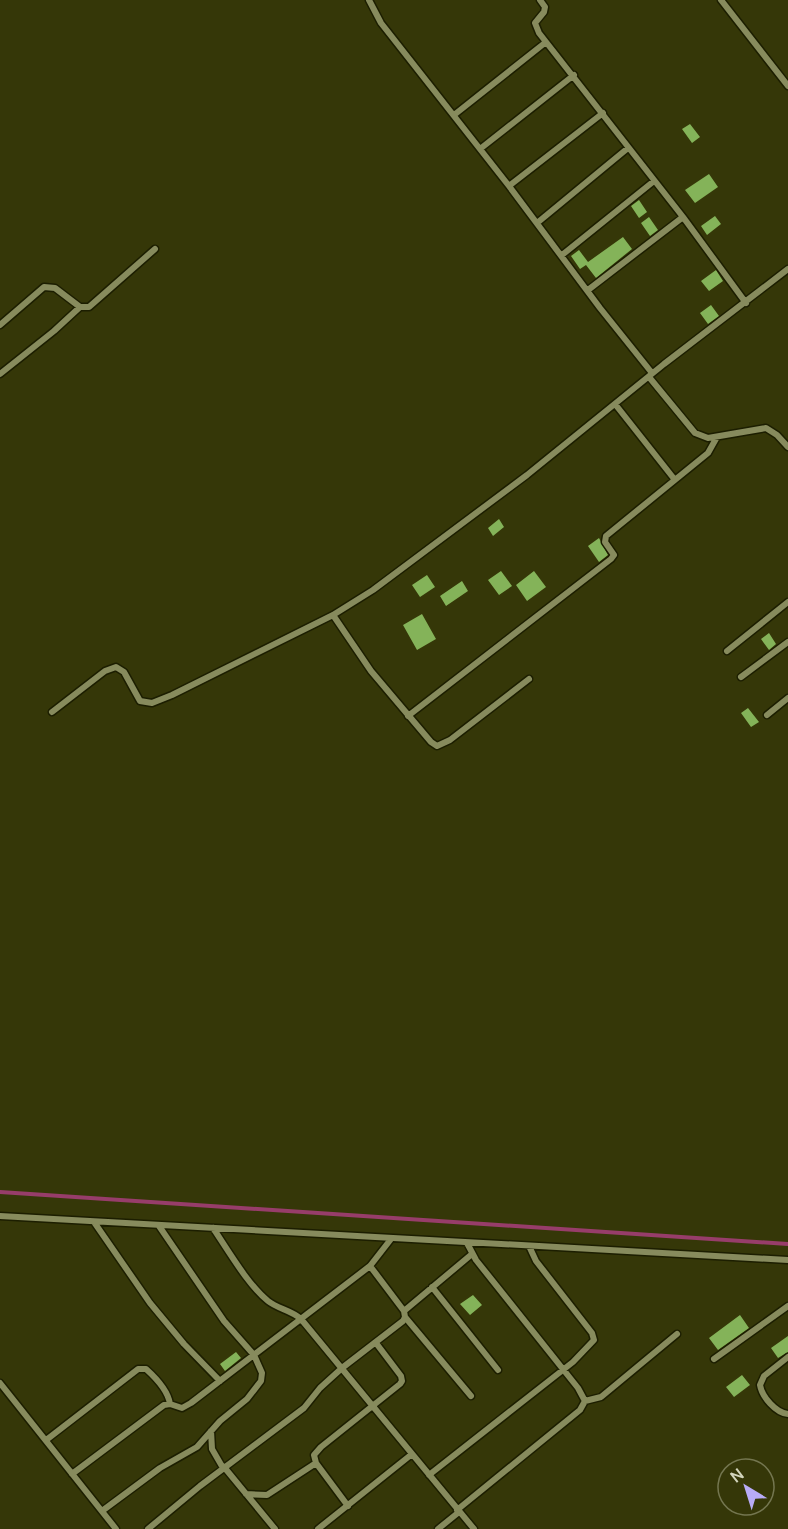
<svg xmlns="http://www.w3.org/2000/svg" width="788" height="1529" viewBox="0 0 788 1529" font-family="Manrope,sans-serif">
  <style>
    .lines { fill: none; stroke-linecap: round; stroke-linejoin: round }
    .stream { stroke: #973d6a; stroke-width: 4 }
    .building { fill: #84b359 }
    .street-casing { stroke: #1c1e00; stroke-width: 9 }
    .street { stroke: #878b5d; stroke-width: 6 }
  </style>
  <rect width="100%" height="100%" fill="#353708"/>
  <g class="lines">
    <path class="stream" d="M0,1192L788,1244"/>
  </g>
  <path class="building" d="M690,124L700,137L692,143L682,129Z
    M709,174L718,187L695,203L685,190Z
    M639,200L647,212L639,218L631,206Z
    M715,216L721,224L707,235L701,226Z
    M649,217L658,230L650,236L641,223Z
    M623,237L632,249L596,278L586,265L580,269L571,256L579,250L588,262Z
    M716,270L723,281L709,291L701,281Z
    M711,305L719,316L708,324L700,313Z
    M499,519L504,527L493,536L488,528Z
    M599,538L608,555L599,562L588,546Z
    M501,571L512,586L499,595L488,580Z
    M534,571L546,587L527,601L516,585Z
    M427,575L435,587L420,597L412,585Z
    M462,581L468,591L446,606L440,596Z
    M422,614L436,639L417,650L403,625Z
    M769,633L776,644L769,650L761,639Z
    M748,708L759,722L751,727L741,713Z
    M473,1295L482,1305L470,1315L460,1304Z
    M740,1315L749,1328L718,1350L709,1338Z
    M788,1336V1352L778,1358L771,1348Z
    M236,1352L241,1358L225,1371L220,1364Z
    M742,1375L750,1385L734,1397L726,1387Z"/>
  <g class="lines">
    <defs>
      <path id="street" d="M369,0L381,23L509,186L600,308L652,373
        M540,0L545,7L544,12L535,23L539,33L683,217L746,303
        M721,0L788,86
        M454,115L546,42
        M480,149L574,75
        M509,186L603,113
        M537,223L628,148
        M562,255L654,181
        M588,290L683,217
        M0,325L44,287L55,288L80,307H89L155,249
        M0,374L54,331L80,307
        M649,377L695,433L708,438L766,428L777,435L788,447
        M615,404L675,480
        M333,615L371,671L431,742L437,746L450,740L529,679
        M727,651L788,602
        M741,677L788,642
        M52,712L105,671L116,667L124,672L140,701L152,703L172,695L333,615L373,590L527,475L664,364L788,269
        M767,715L788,698
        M408,716L611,559L614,555L605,542L606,536L708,453L717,437
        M0,1216L788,1260
        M94,1222L150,1303L184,1344L220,1381
        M213,1228C228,1250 248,1285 268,1301C278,1309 291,1310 301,1319L474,1529
        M432,1287L498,1370
        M404,1311L472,1254
        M405,1317L471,1396
        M788,1357L764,1376L760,1385C762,1397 776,1413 788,1414
        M714,1359L788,1306
        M0,1383L116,1529
        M585,1401L601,1397L677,1334
        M211,1431L212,1449L223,1468
        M46,1440L138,1369H146C156,1378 168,1390 170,1404
        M224,1467L275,1529
        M72,1474L164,1405L170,1404L182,1408L191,1403L370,1266L391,1239
        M429,1475L573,1362L594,1340L592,1333L536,1261L529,1246
        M246,1494L267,1495L316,1463
        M348,1506L316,1463L314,1455L321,1447L400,1384L402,1381L401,1376L376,1343
        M457,1510L580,1410L585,1401L578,1388L476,1260L467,1243
        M102,1511L160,1468L197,1447L220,1421L247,1399L261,1381L262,1373L254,1355L224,1321L159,1226
        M148,1529L200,1486L304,1408L320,1388L342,1368L403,1321L405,1317L404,1311L370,1266
        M318,1529L412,1454
        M438,1529L459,1512"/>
    </defs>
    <use href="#street" class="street-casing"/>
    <use href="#street" class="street"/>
  </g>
  <g transform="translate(746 1487) rotate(322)"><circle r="28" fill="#353708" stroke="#747650" stroke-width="1.5"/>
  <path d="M0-4.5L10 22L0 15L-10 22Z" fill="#b8abf7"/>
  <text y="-9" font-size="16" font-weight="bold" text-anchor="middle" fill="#d3d5bd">N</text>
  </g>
</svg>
